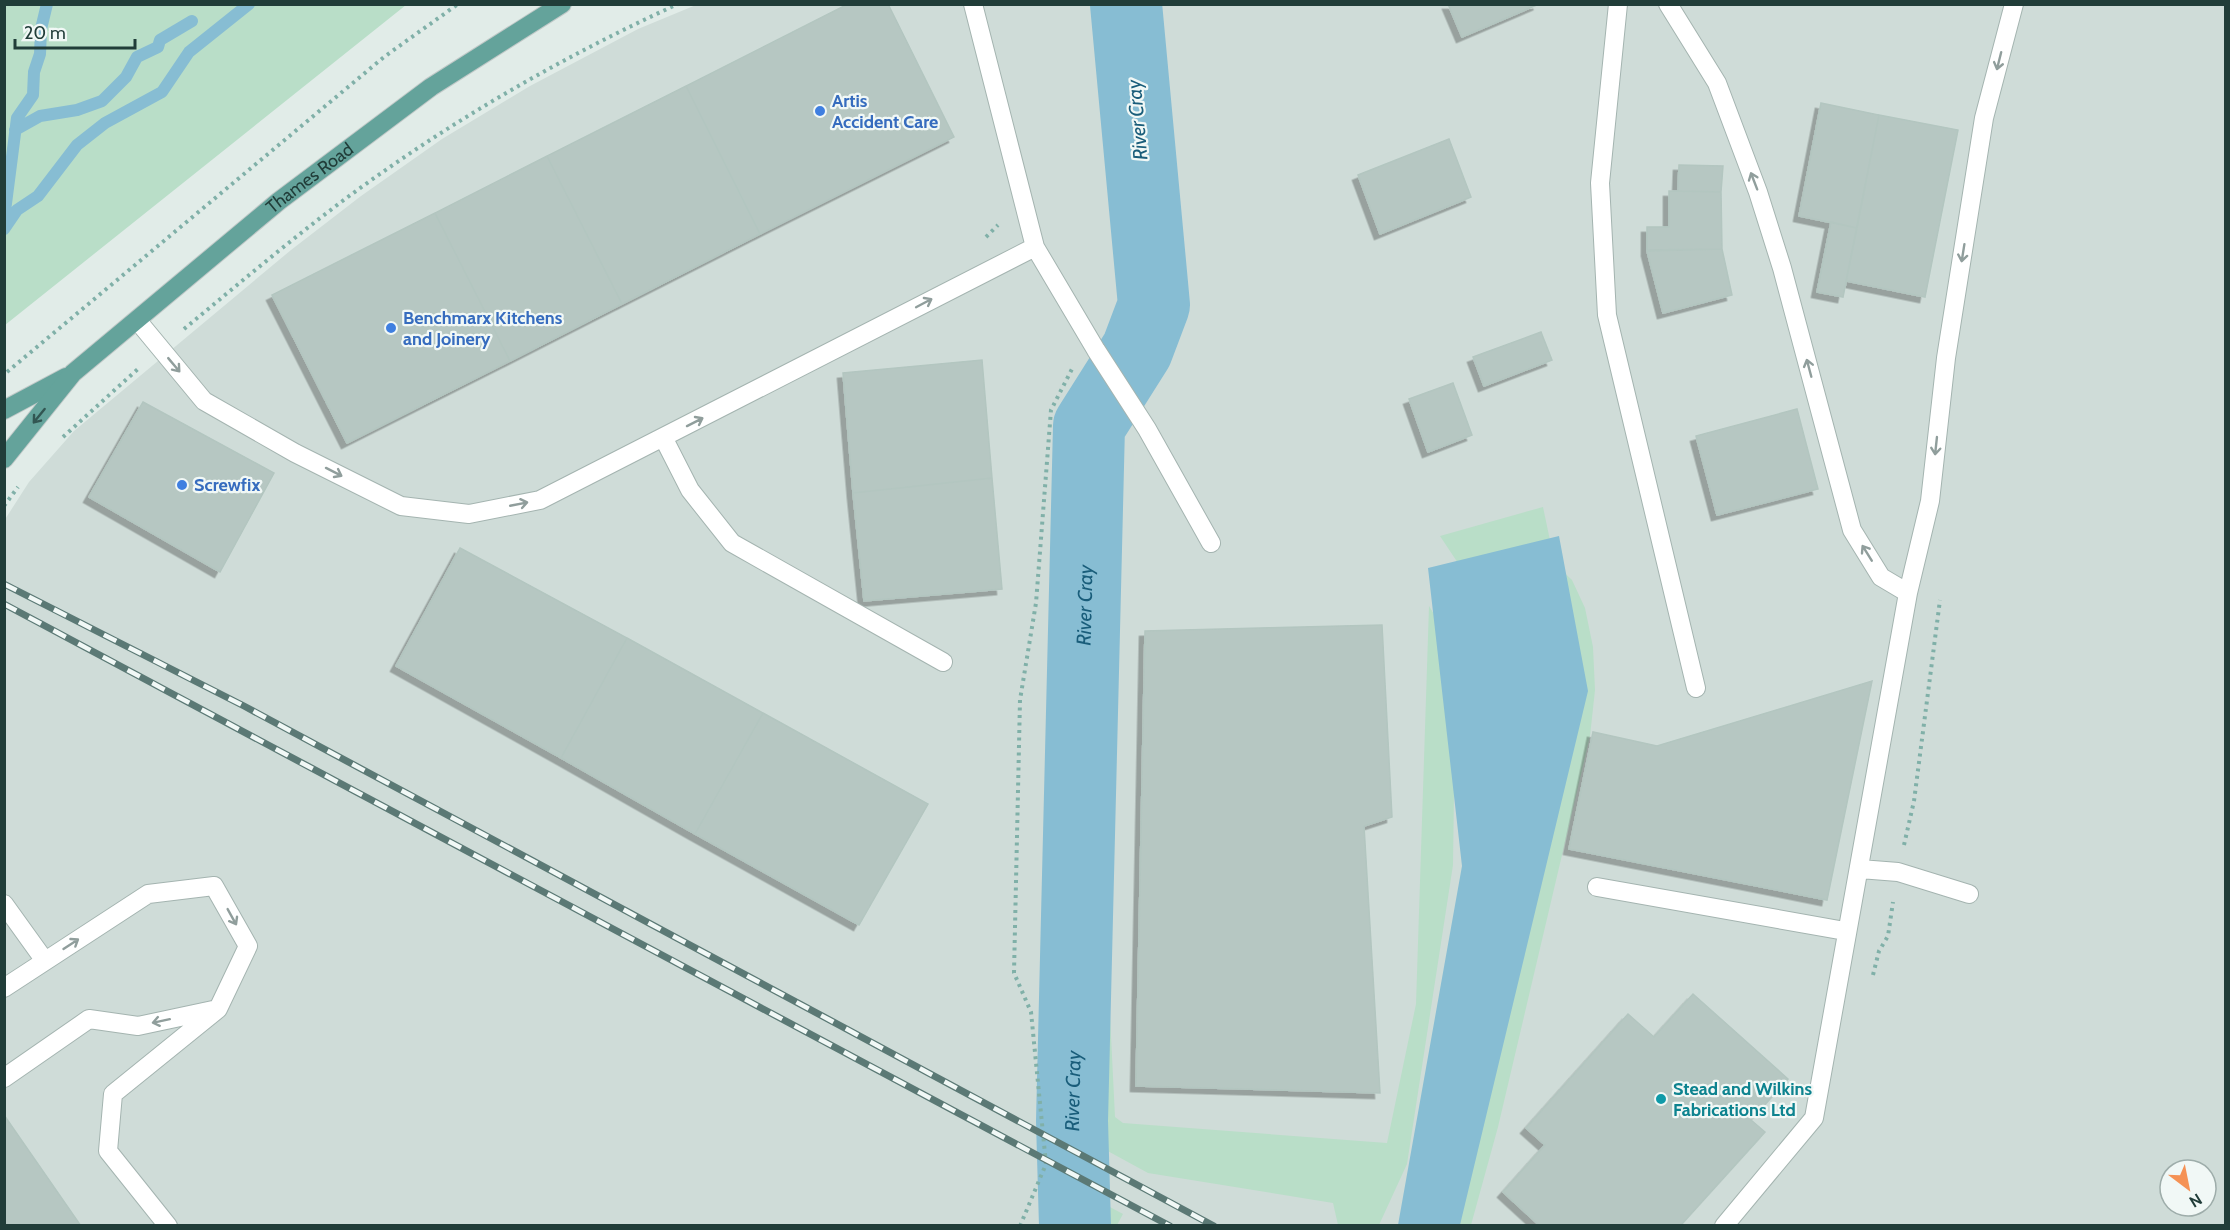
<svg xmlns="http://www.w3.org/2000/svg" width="2230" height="1230" viewBox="0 0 2230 1230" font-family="Cabin,sans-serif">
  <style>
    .built { fill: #cfdcd8; fill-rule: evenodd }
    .green { fill: #b9dec8 }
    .water { fill: #87bdd3 }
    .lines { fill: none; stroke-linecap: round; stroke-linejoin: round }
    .stream { stroke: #87bdd3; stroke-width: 12 }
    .river { stroke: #87bdd3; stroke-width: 72 }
    .building { fill: #b6c7c2; stroke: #b3c6c0; stroke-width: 1.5; filter: url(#shadow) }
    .minor-casing { stroke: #a4b4b0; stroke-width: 20 }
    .major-casing { stroke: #c1c9c8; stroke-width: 20 }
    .path { stroke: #80b0a8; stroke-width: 4; stroke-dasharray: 3 4.5; stroke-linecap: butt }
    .minor { stroke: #fff; stroke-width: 18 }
    .major { stroke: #64a39b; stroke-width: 18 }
    .rail-casing { stroke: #5b7975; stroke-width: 7 }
    .rail { stroke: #f1f8f6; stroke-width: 4.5; stroke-dasharray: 14; stroke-linecap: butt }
    .oneway { stroke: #909e9c }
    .oneway2 { stroke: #325652 }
    .shop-dot { fill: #3f7fe0; stroke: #f1f8f6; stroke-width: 2 }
    .culture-dot { fill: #0f9aa8; stroke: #f1f8f6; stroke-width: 2 }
    .labels { text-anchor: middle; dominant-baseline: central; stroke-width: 4.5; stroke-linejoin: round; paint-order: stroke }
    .shop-label { font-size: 18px; font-weight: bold; fill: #366cbe; stroke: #f1f8f6; text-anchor: start }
    .street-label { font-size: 18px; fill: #213d39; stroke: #f1f8f6 }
    .culture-label { font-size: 18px; font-weight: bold; fill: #0d838f; stroke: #f1f8f6; text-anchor: start }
    .water-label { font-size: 20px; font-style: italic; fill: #195d7a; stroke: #f1f8f6 }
  </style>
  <defs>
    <filter id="shadow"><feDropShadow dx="-5.5" dy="5.5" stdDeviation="0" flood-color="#0004"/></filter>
  </defs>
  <rect width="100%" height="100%" fill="#e1ece8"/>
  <path class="built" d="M696,5H2225V1225H5L4,521L29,482L74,431L291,250L361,196L442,139L530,86L638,29ZM2170,1170H2206V1206H2170Z"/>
  <path class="green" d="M5,4H406V5L5,325Z
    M1543,507L1555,564L1572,580L1585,608L1593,647L1595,690L1590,736L1498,1127L1471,1225L1417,1226L1533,676L1440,536Z
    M1429,606L1456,650L1453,865L1407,1164L1379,1225H1338L1333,1203L1148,1173L1082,1137L1096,731L1115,1117L1123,1123L1387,1143L1416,1004Z
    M1078,1190L1123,1214L1117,1225H1078Z"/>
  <path class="water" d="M1559,536L1588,691L1460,1225H1398L1462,866L1428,568Z"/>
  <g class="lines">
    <path class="stream" d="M15,130L40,116L77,110L102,101L126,77L137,57L158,47L160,40L192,21
      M4,219L17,118L33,95L34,72L40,54L41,29L47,4
      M4,229L17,210L38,196L77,145L105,123L162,92L189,52L249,4"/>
    <path class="river" id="s1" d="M1075,1226L1072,1121L1089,426L1137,350L1154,305L1126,4"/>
  </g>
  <path class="building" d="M848,4H888L954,137L760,234L686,86Z
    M1448,4H1539L1462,37Z
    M686,86L760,234L622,304L547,156Z
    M1821,103L1879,115L1857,228L1799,216Z
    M1879,115L1958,130L1925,297L1846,281Z
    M1449,139L1471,197L1380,234L1358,175Z
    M547,156L622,304L510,361L435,213Z
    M1679,165L1723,166L1721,192L1678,191Z
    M1669,191L1721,192L1722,249L1647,250V227H1669Z
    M435,213L510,361L347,443L272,295Z
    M1831,222L1857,228L1843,297L1817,292Z
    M1722,249L1732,295L1663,313L1647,251Z
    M1541,332L1552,360L1484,386L1473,357Z
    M982,360L992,478L853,493L843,373Z
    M1453,383L1472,435L1428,452L1409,399Z
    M143,402L274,473L220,572L89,497Z
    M1797,409L1818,489L1717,515L1696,436Z
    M992,478L1002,589L864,601L853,493Z
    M460,548L627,638L561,758L396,666Z
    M1382,625L1392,817L1364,826L1380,1093L1136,1086L1145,631Z
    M627,638L763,713L695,834L561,758Z
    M1872,681L1827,900L1569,849L1593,732L1657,746Z
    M763,713L928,804L859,925L695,834Z
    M1693,994L1788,1079L1751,1120L1765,1132L1680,1226H1540L1503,1192L1545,1145L1526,1128L1628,1014L1654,1037Z
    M4,1115L81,1226H4Z"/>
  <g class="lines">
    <defs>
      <path id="minor" d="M973,4L1035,247L1096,350L1147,429L1211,543
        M1618,4L1600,183L1607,315L1696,688
        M1668,4L1717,83L1758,192L1782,268L1852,530L1881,577L1908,593
        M137,320L204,401L295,453L401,506L469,514L540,500L1035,247
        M664,439L690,490L732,543L943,662
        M1860,869L1898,872L1969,894
        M1597,887L1845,931
        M4,904L45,961
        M4,988L148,894L214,886L248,946L218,1009L113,1094L108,1151L168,1226
        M4,1078L89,1019L138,1026L213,1010
        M1724,1226L1814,1118L1908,593L1930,501L1946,358L1984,118L2014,4"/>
      <g id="major">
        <path d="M4,410L66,377"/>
        <path id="s2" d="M4,459L73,373L279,201L431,87L562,4"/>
      </g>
    </defs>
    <use href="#minor" class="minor-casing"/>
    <use href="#major" class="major-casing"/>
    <path class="path" d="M986,237L998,225
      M184,329C247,277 310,223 377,176C472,109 573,52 678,4
      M7,372L384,57L458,4
      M63,437L140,367
      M4,506L18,487
      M1904,845L1914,801L1940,600
      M1873,975L1879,951L1888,936L1893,902
      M1020,1226L1046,1164L1031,1012L1014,973L1020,700L1036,603L1051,410L1073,367"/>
    <use href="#minor" class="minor"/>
    <use href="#major" class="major"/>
    <defs>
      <path id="rail" d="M4,584L244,706L1214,1226
        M4,604L1170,1226"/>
    </defs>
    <use href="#rail" class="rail-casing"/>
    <use href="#rail" class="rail"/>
  </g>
  <defs><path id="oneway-shaft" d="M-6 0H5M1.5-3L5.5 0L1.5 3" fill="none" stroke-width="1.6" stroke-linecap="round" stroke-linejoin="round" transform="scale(1.5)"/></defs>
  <g class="oneway">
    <use href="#oneway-shaft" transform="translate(1999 61) rotate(104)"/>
    <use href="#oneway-shaft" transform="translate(1754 181) rotate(-111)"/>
    <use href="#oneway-shaft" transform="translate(1963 253) rotate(99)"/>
    <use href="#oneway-shaft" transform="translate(924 303) rotate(-28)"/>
    <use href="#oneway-shaft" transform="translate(174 365) rotate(50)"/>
    <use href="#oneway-shaft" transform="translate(1809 368) rotate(-105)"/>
    <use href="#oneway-shaft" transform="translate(695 422) rotate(-27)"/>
    <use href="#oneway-shaft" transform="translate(1936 446) rotate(96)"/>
    <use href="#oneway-shaft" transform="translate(334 472) rotate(27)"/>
    <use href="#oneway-shaft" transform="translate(519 504) rotate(-11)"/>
    <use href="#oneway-shaft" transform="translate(1867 553) rotate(-122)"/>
    <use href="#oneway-shaft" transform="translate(232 917) rotate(61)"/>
    <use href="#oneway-shaft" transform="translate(71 944) rotate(-33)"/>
    <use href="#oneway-shaft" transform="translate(161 1021) rotate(168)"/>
  </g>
  <use class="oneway2" href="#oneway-shaft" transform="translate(39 416) rotate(129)"/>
  <g class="shop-dot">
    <circle cx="820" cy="111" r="6"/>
    <circle cx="391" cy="328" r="6"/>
    <circle cx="182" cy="485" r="6"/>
  </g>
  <circle class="culture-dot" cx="1661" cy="1099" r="6"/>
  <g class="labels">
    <g class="shop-label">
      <text x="832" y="101">Artis<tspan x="832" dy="21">Accident Care</tspan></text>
      <text x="403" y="318">Benchmarx Kitchens<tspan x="403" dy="21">and Joinery</tspan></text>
      <text x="194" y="485">Screwfix</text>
    </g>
    <g class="street-label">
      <text stroke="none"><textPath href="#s2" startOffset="417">Thames Road</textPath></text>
    </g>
    <g class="culture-label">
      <text x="1673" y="1089">Stead and Wilkins<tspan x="1673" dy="21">Fabrications Ltd</tspan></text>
    </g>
    <g class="water-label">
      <text transform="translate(1137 120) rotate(-95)">River Cray</text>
      <text stroke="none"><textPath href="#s1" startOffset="621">River Cray</textPath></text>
      <text stroke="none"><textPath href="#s1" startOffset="135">River Cray</textPath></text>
    </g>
  </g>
  <rect width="2230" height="1230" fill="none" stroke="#213d39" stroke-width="12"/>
  <g transform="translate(2188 1188) rotate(148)"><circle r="28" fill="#f1f8f6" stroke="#9eadaa" stroke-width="1.5"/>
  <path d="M0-4.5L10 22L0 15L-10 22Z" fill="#f59255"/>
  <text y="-9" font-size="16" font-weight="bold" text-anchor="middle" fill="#213d39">N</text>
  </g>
  <path d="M15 39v9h120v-9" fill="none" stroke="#213d39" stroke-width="3"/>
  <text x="24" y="39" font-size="18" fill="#213d39" stroke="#f1f8f6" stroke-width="4.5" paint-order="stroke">20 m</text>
</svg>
